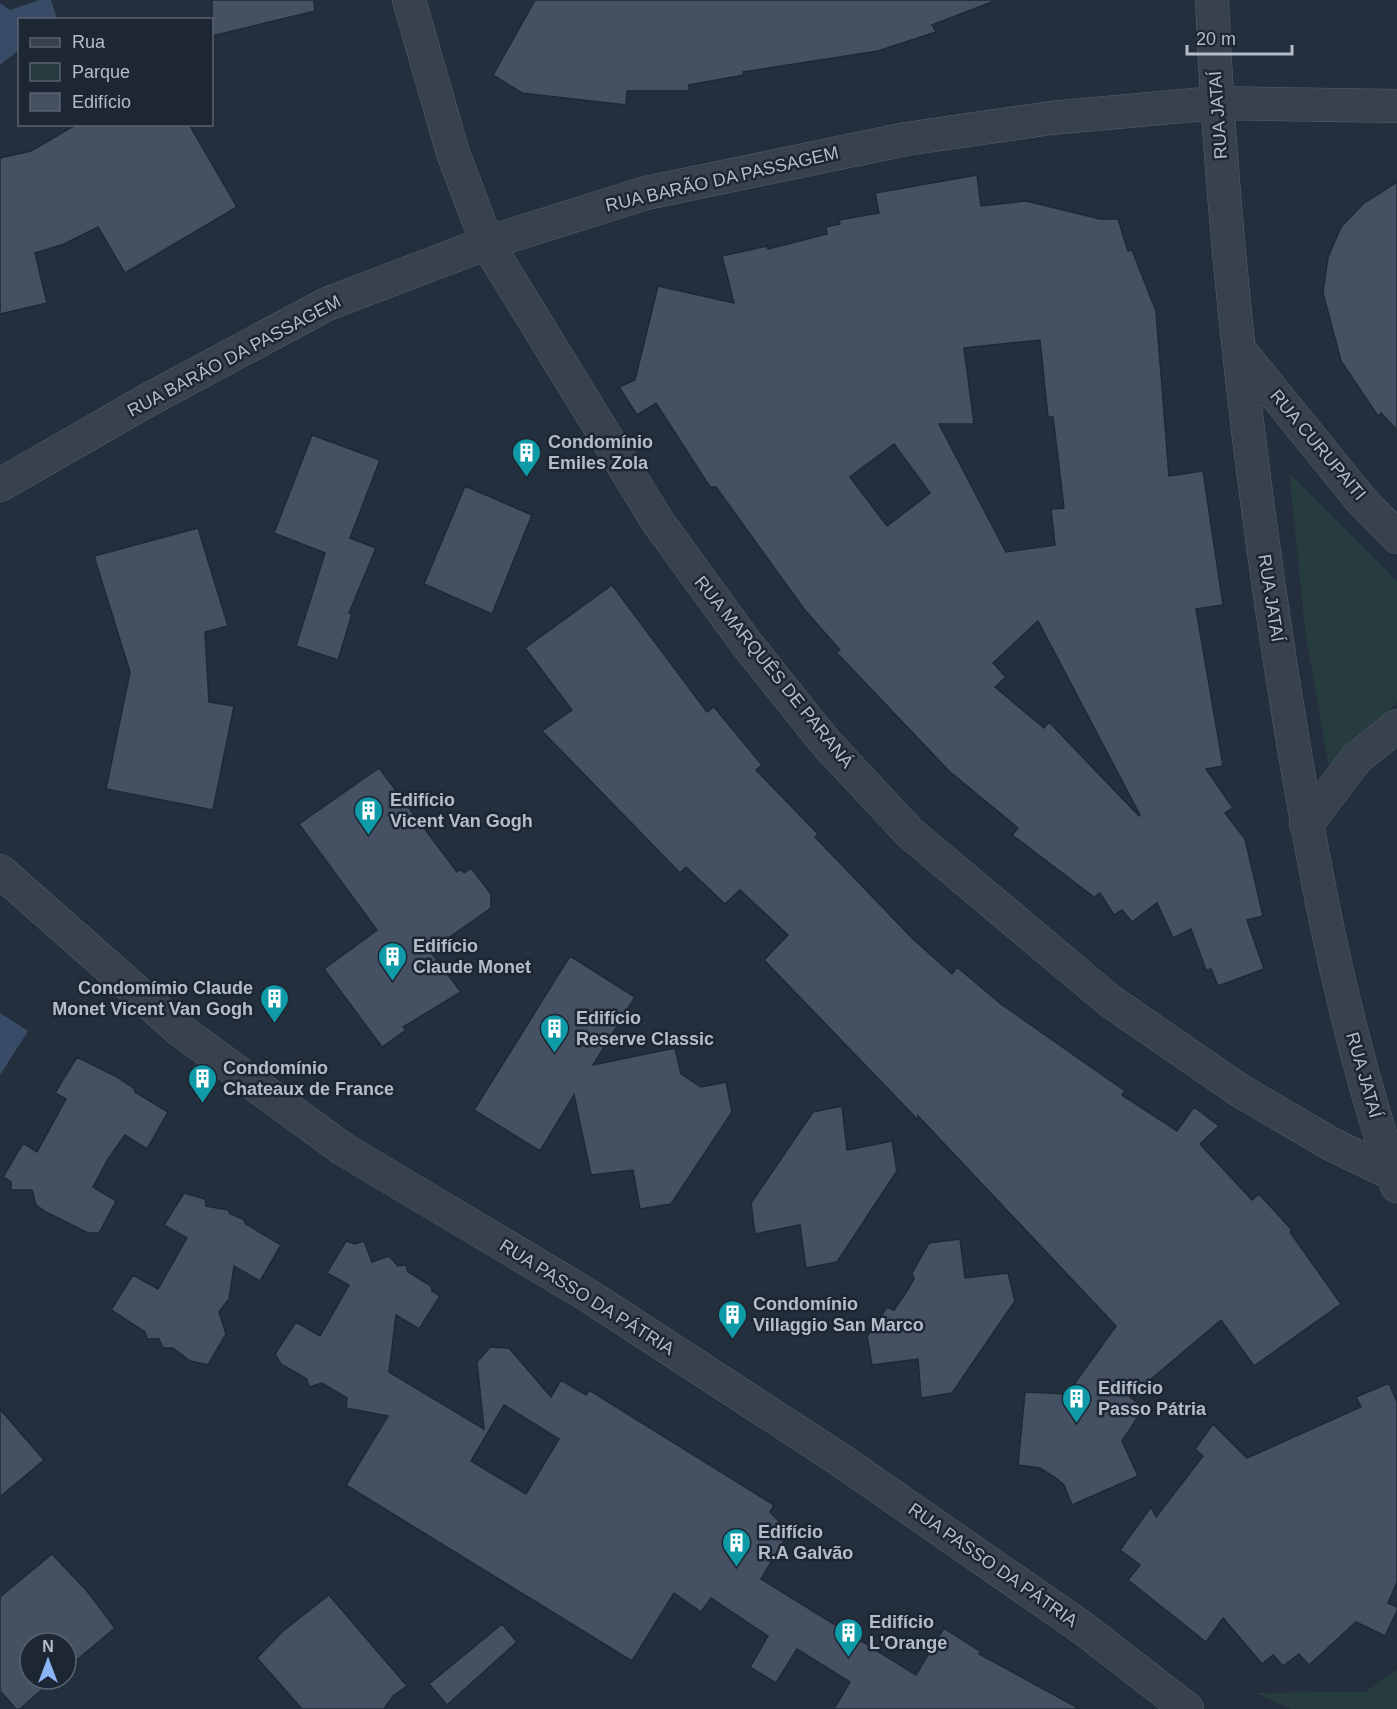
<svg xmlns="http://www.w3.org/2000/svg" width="1397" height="1709" viewBox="0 0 1397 1709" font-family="Arial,sans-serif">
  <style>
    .green { fill: #263c3f }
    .water { fill: #394c67 }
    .building { fill: #455162; stroke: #1f2835; stroke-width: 1.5; fill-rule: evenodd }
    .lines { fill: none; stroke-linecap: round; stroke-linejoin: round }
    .street-casing { stroke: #565f6c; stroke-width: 34 }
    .street { stroke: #38414e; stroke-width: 33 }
    .labels { text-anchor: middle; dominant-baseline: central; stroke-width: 5; stroke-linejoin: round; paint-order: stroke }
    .street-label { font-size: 18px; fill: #b4bcc9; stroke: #1d2633 }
    .poi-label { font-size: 18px; font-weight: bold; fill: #b4bcc9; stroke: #1d2633; text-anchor: start }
  </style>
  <rect width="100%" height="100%" fill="#242f3e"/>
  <path class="green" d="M1289,473L1397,581V702L1330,772L1306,637Z
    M1397,1670V1709H1291L1255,1693L1365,1692Z"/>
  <path class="water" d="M39,0H51L57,19L20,20L19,50L0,65V3L10,10Z
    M0,1013L28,1031L0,1075Z"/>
  <path class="building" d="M212,0H314L315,11L212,36Z
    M535,0H992V2L932,25L936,32L878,51L743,72L744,75L689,85V91H627L626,105L522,93L493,75Z
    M77,124H189L237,207L125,273L98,227L64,244L35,253L47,303L0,314V158L31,151Z
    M977,175L981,206L1026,201L1100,219H1118L1128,251L1132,250L1156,311L1169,476L1203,471L1223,605L1196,609L1223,766L1206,769L1233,808L1225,813L1245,839L1263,916L1247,920L1264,969L1218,986L1211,969L1206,970L1191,929L1173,938L1157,903L1132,922L1122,910L1114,915L1100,893L1094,897L1012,835L1018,828L949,771L836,652L840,650L804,609L716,487H710L656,403L637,415L619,387L635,380L658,286L734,303L722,256L767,246L768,249L827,234L826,227L840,224L839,220L879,213L875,193ZM1040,340L1048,417H1053L1064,508L1051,509L1055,545L1006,552L939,424H974L964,348ZM894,444L930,493L887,526L850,477ZM1038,621L1140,815L1139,816L1049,722L1044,728L995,687L1006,677L993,663Z
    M1397,182V430L1381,413L1378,416L1341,361L1323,293L1328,257L1341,227L1364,203Z
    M312,435L380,460L350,538L376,548L349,613L352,614L338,660L296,646L325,553L274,533Z
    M465,486L532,515L492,614L424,584Z
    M198,528L228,626L205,632L209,702L234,706L213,810L106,789L130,672L94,556Z
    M612,585L707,712L714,707L762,765L756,770L818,834L815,837L913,939L952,974L957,967L1001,1004L1125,1091L1122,1095L1177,1131L1194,1107L1219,1126L1200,1144L1252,1200L1259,1194L1292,1230L1290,1232L1341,1304L1254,1366L1221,1320L1130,1397L1144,1408L1122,1441L1138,1476L1072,1505L1064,1485L1056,1478L1040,1468L1018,1465L1025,1392L1067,1394L1116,1326L918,1116L919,1121L764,960L788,935L740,890L725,904L686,867L680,873L542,731L572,710L525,648Z
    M379,768L457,872L461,869L464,873L471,868L491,894V908L430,951L461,992L403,1027L406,1030L382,1047L324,969L377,930L299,824Z
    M570,956L635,997L593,1065L675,1048L681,1074L701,1087L726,1082L732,1112L671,1204L640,1209L633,1170L591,1175L574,1095L540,1151L474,1110Z
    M77,1057L117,1077L134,1088L135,1092L168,1112L147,1149L125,1135L108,1159L93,1187L116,1201L99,1233H88L46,1212L36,1205L32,1190H11V1182L3,1177L23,1143L37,1152L66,1099L55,1093Z
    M842,1106L847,1150L892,1141L897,1171L837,1262L806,1268L800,1225L755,1234L751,1203L813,1112Z
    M184,1193L205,1199L206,1206L228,1210L230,1214L243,1219L246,1224L281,1245L260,1281L234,1266L229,1299L219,1312L226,1334L208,1365L190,1361L173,1348H163L159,1339H147L145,1332L111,1310L133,1275L158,1289L187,1238L164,1225Z
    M960,1239L965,1278L1008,1273L1015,1301L952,1393L921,1398L918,1359L872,1365L867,1336L887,1307L894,1310L907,1291L914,1279L912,1273L929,1243Z
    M346,1241L355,1244L364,1241L372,1262L389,1256L398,1266L406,1265L408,1272L431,1286L432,1291L440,1296L419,1329L396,1315L389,1372L484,1429L477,1362L490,1347L509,1348L551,1397L561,1380L586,1395L589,1390L774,1505L770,1512L789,1532L761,1579L916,1675L944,1628L980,1651L979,1654L1080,1709H834L850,1682L797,1649L776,1683L750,1667L768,1636L711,1598L701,1612L674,1593L632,1661L346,1485L388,1416L346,1408L347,1398L322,1383L309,1387L307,1379L281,1364L275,1354L296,1322L320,1336L349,1285L327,1273ZM504,1405L559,1439L526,1494L471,1461Z
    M1389,1383L1397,1402V1582L1388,1603L1397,1607V1611L1385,1636L1356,1622L1309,1665L1299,1654L1283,1666L1273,1655L1262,1664L1223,1618L1206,1642L1128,1580L1140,1565L1120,1550L1151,1507L1156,1517L1203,1456L1195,1449L1213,1424L1247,1458L1361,1407L1356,1397Z
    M0,1409L44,1460L0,1497Z
    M52,1554L87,1591L115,1628L66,1669V1643H30V1679H54L20,1709H16L0,1691V1597Z
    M329,1595L407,1686L393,1696L384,1709H302L257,1658L283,1631Z
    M502,1624L517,1642L447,1705L429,1684Z"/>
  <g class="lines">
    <defs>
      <path id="street" d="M409,0L453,153L487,243L658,522L746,643L826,743L910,833L1110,1001L1239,1090L1331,1144L1397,1176
        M1212,0C1221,219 1246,439 1279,655C1307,834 1338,1014 1397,1186
        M1241,352L1361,500L1397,537
        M0,485L148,400L327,304L487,243L646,193L906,139L1051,118L1216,103L1397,106
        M1306,825L1357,758L1397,726
        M0,871L180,1030L343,1149L589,1296L839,1459L1084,1629L1187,1709"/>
    </defs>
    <use href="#street" class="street-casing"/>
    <use href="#street" class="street"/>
  </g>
  <defs>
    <symbol id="building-pin" viewBox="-11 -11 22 30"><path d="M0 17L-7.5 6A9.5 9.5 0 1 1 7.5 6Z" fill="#0f9aa8" stroke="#1d2633"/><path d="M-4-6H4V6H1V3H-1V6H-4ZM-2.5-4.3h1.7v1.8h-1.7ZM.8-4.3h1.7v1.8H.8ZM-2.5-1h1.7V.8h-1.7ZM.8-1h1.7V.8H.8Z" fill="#fff"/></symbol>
  </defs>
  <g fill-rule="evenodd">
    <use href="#building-pin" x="510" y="436" width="33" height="45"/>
    <use href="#building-pin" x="352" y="794" width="33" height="45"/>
    <use href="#building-pin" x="376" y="940" width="33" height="45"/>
    <use href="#building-pin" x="258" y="982" width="33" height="45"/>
    <use href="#building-pin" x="538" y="1012" width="33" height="45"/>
    <use href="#building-pin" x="186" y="1062" width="33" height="45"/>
    <use href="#building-pin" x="716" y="1298" width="33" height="45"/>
    <use href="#building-pin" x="1060" y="1382" width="33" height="45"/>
    <use href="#building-pin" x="720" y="1526" width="33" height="45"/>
    <use href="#building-pin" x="832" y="1616" width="33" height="45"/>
  </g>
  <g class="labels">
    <g class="street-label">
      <text transform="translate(1218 115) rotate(-94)">RUA JATAÍ</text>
      <text transform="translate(722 179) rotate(-13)">RUA BARÃO DA PASSAGEM</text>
      <text transform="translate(234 356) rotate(-28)">RUA BARÃO DA PASSAGEM</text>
      <text transform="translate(1318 445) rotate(50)">RUA CURUPAITI</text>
      <text transform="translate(1271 598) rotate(81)">RUA JATAÍ</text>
      <text transform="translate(774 672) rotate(51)">RUA MARQUÊS DE PARANÁ</text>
      <text transform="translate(1364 1075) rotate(74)">RUA JATAÍ</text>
      <text transform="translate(587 1297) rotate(32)">RUA PASSO DA PÁTRIA</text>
      <text transform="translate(993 1565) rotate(35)">RUA PASSO DA PÁTRIA</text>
    </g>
    <g class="poi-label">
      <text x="548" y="442">Condomínio<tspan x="548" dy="21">Emiles Zola</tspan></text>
      <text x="390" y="800">Edifício<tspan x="390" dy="21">Vicent Van Gogh</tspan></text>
      <text x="413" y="946">Edifício<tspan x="413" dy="21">Claude Monet</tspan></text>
      <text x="253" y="988" text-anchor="end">Condomímio Claude<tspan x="253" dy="21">Monet Vicent Van Gogh</tspan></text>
      <text x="576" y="1018">Edifício<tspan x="576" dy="21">Reserve Classic</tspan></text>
      <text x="223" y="1068">Condomínio<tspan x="223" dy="21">Chateaux de France</tspan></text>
      <text x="753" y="1304">Condomínio<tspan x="753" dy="21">Villaggio San Marco</tspan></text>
      <text x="1098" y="1388">Edifício<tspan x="1098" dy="21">Passo Pátria</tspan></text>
      <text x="758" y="1532">Edifício<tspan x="758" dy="21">R.A Galvão</tspan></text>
      <text x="869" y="1622">Edifício<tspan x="869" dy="21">L'Orange</tspan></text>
    </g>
  </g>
  <rect x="18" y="18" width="195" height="108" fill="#1d2633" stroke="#59626f" stroke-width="1.5"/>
  <rect x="30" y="38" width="30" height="9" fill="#38414e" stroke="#59626f" stroke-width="1.5"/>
  <text x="72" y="48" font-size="18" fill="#b4bcc9">Rua</text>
  <rect x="30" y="63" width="30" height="18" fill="#263c3f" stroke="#59626f" stroke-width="1.5"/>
  <text x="72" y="78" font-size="18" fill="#b4bcc9">Parque</text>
  <rect x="30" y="93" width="30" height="18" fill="#455162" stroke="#59626f" stroke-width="1.5"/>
  <text x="72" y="108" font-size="18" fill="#b4bcc9">Edifício</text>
  <g transform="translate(48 1661)"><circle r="28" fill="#1d2633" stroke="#59626f" stroke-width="1.5"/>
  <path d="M0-4.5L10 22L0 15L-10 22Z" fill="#8ab4f8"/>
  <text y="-9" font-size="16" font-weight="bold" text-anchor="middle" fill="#b4bcc9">N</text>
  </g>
  <path d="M1187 45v9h105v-9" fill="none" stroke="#b4bcc9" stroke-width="3"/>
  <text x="1196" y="45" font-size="18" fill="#b4bcc9" stroke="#1d2633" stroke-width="4.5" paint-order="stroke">20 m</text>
</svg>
